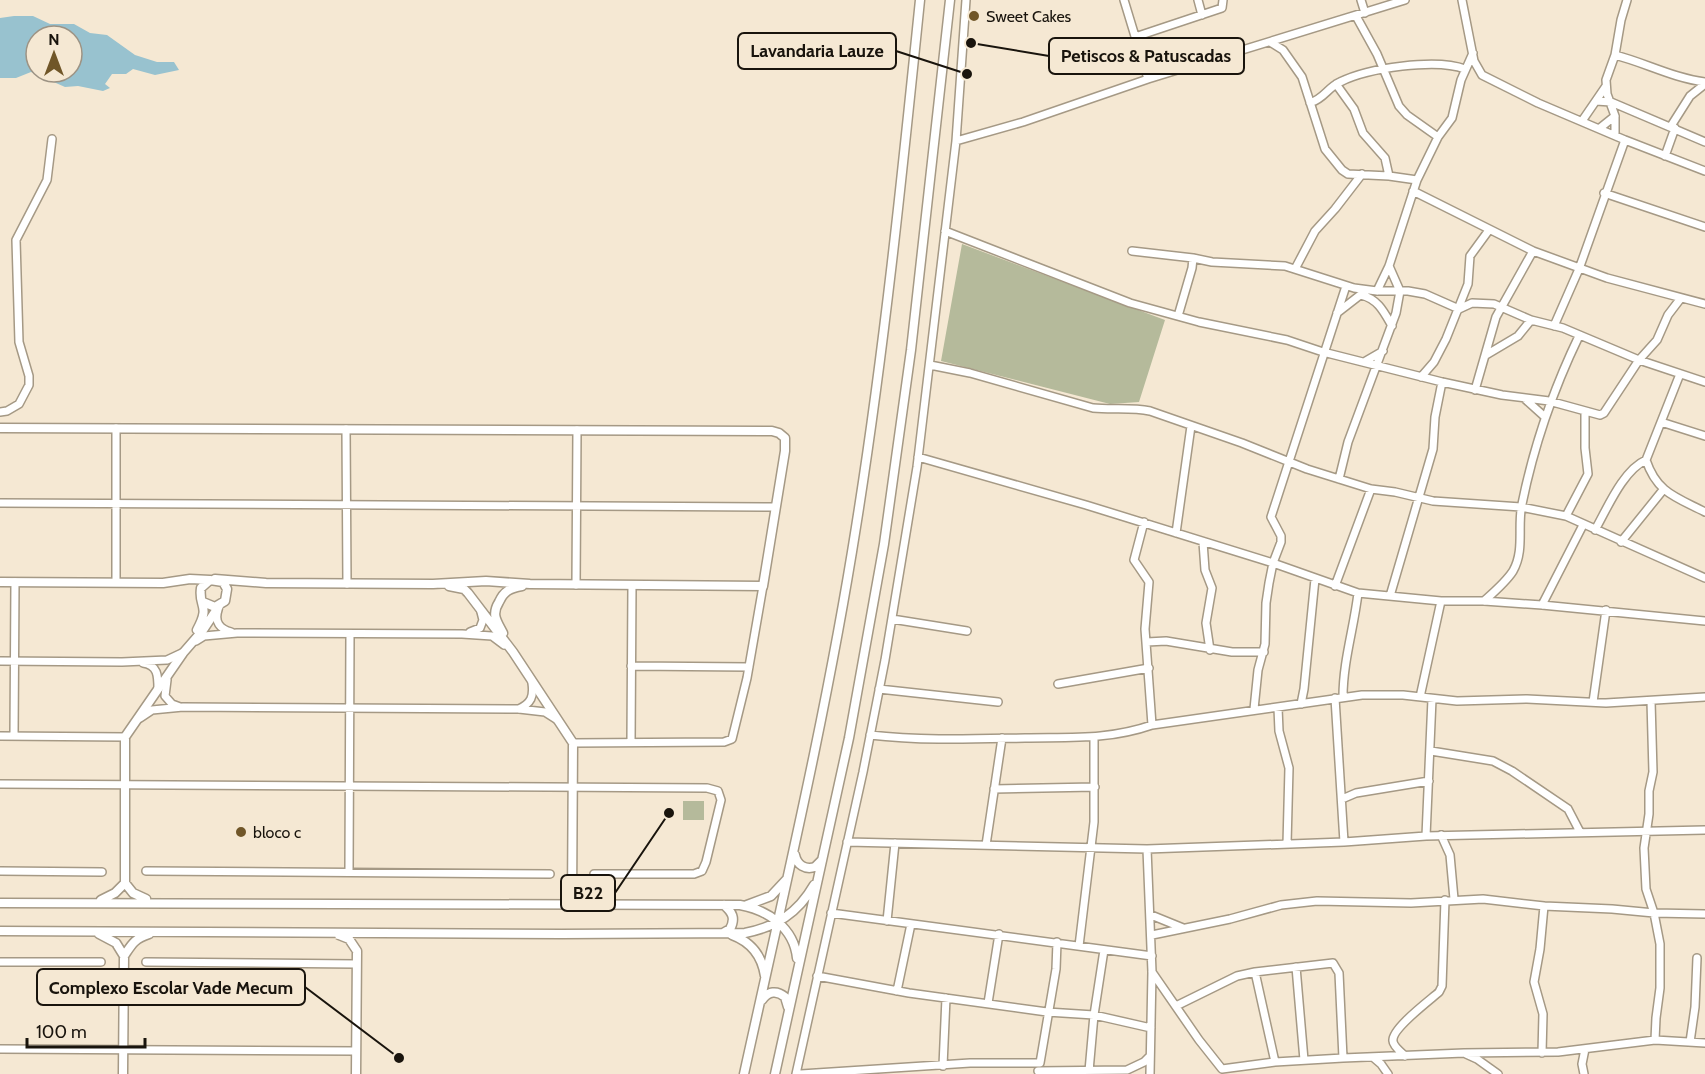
<svg xmlns="http://www.w3.org/2000/svg" width="1705" height="1074" viewBox="0 0 1705 1074" font-family="Cabin,sans-serif">
  <style>
    .green { fill: #b5ba9b }
    .water { fill: #98c2cf; fill-rule: evenodd }
    .lines { fill: none; stroke-linecap: round; stroke-linejoin: round }
    .minor-casing { stroke: #a59985; stroke-width: 10 }
    .tertiary-casing { stroke: #a59985; stroke-width: 11 }
    .minor { stroke: #fff; stroke-width: 7 }
    .tertiary { stroke: #fff; stroke-width: 8 }
    .poi-dot { fill: #705628; stroke: #f5e8d3; stroke-width: 2 }
    .labels { text-anchor: middle; dominant-baseline: central; stroke-width: 6; stroke-linejoin: round; paint-order: stroke }
    .poi-label { font-size: 16px; fill: #19140d; stroke: #f5e8d3; text-anchor: start }
    .leader { fill: none; stroke: #19140d; stroke-width: 2 }
    .callout-dot { fill: #19140d; stroke: #f5e8d3; stroke-width: 2 }
    .callout { fill: #f5e8d3; stroke: #19140d; stroke-width: 2 }
    .callout-label { font-size: 18px; text-anchor: middle; font-weight: bold; fill: #19140d }
  </style>
  <rect width="100%" height="100%" fill="#f5e8d3"/>
  <path class="green" d="M962,244L1165,320L1139,402L1110,404L941,361Z
    M683,801H704V820H683Z"/>
  <path class="water" d="M14,16H33L50,24H74L90,33L107,35L135,55L157,62H174L179,70L155,75L133,69L126,74H112L105,84L110,88L103,91L78,86L65,87L31,72L16,78H0V18ZM36,36H72V72H36Z"/>
  <g class="lines">
    <defs>
      <path id="minor" d="M1124,0L1148,79
        M1198,0L1202,15
        M1361,0L1365,13
        M1462,0L1474,61L1482,75L1538,103L1625,140L1705,171
        M1356,16L1377,54L1399,106L1407,115L1438,137
        M1135,37L1222,8L1223,0
        M1270,42L1283,50L1302,77L1325,149L1342,170L1348,174L1389,176L1417,180
        M1615,55C1646,63 1673,78 1705,82
        M1336,84L1354,109L1363,133L1385,158L1389,176
        M1596,101L1611,102L1705,142
        M1310,103C1325,98 1327,88 1340,82C1368,68 1436,58 1465,69
        M1582,121L1606,86
        M1671,126L1690,96L1705,84
        M1600,128L1615,116
        M1615,135V116L1607,94L1606,80L1615,55L1621,20L1627,0
        M956,141L1023,122L1148,79L1405,0
        M1665,156L1675,128
        M1413,191L1533,251L1607,278L1705,304
        M1604,193L1705,227
        M945,231L1130,303L1199,322L1287,340L1323,352L1442,382L1502,395L1549,401L1600,415L1604,413L1639,360L1657,340L1668,315L1681,298
        M1132,251L1193,258
        M1295,269L1315,231L1335,209L1362,174
        M1377,291L1389,266L1417,180L1438,137L1452,118L1461,80L1473,53
        M1361,295C1378,299 1384,312 1392,326
        M1459,309L1472,303L1494,304L1531,320L1563,328L1639,360L1705,382
        M1337,313L1364,292
        M1178,316L1192,268L1193,258L1212,262L1285,266L1354,288L1377,291H1408L1425,294L1459,309
        M1554,326L1579,269L1625,140
        M1486,355L1518,336L1531,320
        M1364,362L1383,351
        M930,365L970,373L1093,408C1112,410 1131,407 1150,411L1242,443L1307,469L1371,489L1395,492L1433,501L1521,507L1566,516L1705,578
        M1680,374L1646,460C1657,493 1676,497 1705,512
        M1421,377L1434,362L1446,339L1468,284L1470,256L1489,230
        M1475,390L1496,317L1533,251
        M1525,399L1545,417
        M0,412L7,411L19,404L29,385V376L19,342L16,240L47,180L52,139
        M1661,422L1705,436
        M116,428V582
        M346,429L347,584
        M918,457L1086,505L1273,563L1358,593L1441,601H1484L1542,605L1705,621
        M1339,479L1348,442L1396,313L1400,291L1389,266
        M0,503L775,507
        M1566,516L1588,474L1585,448V412
        M1144,522L1134,560L1149,582L1145,629L1152,725
        M1595,530C1607,509 1623,470 1646,460
        M1176,533L1191,426
        M1203,542L1205,570L1212,588L1206,623L1210,650
        M1621,542L1663,490
        M576,585L577,430
        M1335,586L1371,489
        M1390,596L1433,449L1435,417L1442,382
        M1484,601C1493,593 1506,582 1513,571C1525,550 1517,526 1522,504C1534,445 1553,390 1579,336
        M1542,605L1583,525
        M218,610C214,622 220,629 231,632
        M892,619L967,631
        M470,632L480,628L483,620L481,612
        M196,641L204,636L237,633L462,634L492,636L504,645
        M1147,642L1166,641L1232,652H1264
        M0,661L122,662L167,660L182,653
        M143,663C158,665 158,676 158,689
        M631,666L749,667
        M167,680L165,696L172,704L180,707
        M1058,684L1149,668
        M879,689L998,702
        M1343,697C1343,661 1354,628 1358,593
        M1420,697L1441,601
        M1335,698L1344,842
        M1651,701L1653,772L1649,791V814L1644,848L1646,889L1654,913L1660,944V988L1656,1018L1655,1040
        M1593,702L1606,610
        M1301,704L1304,689L1315,579
        M1278,708L1279,731L1289,768L1287,844
        M519,709C531,703 534,697 532,683
        M1254,709L1258,670L1265,644L1266,603L1269,583L1273,563L1281,542V536L1271,517L1346,286
        M140,718L152,710L183,707L519,709L545,712L556,719
        M870,735C922,741 973,739 1025,738C1070,737 1109,740 1152,725L1362,695H1403L1457,701L1527,699L1606,703L1705,697
        M0,736L125,737
        M14,736L15,582
        M631,742L632,585
        M573,743L724,742L732,739L747,678L763,586
        M1431,751L1493,761L1512,771L1568,809L1580,832
        M0,784L707,788L718,791L721,800L706,862L702,871L694,874H594
        M994,789L1095,787
        M1342,799L1356,793L1429,781
        M1441,835L1450,855L1454,899
        M1426,836L1432,699
        M847,842L1147,849L1344,842L1426,836L1705,830
        M986,845L1002,738
        M1147,849L1152,972L1150,1074
        M0,871L102,872
        M146,871L550,874
        M349,872L350,634
        M1544,906L1612,909L1654,913L1705,914
        M831,913L1152,956
        M1151,915L1183,928
        M887,921L895,843
        M1152,935L1230,919L1281,905L1317,901L1411,903L1483,899L1544,906L1540,949L1534,982L1543,1014L1542,1053
        M1079,946L1094,822V738
        M0,962H101
        M146,962L356,964
        M1296,967L1304,1060
        M1152,972L1199,1040L1222,1069L1275,1062L1343,1058L1464,1053L1558,1052L1655,1040L1705,1043
        M1255,972L1275,1062
        M817,976L909,993L1047,1012L1094,1015L1151,1028
        M897,991L911,924
        M988,1003L999,934
        M1176,1006L1237,976L1255,972L1333,963L1339,973L1343,1058
        M1690,1042L1695,1007L1697,958
        M0,1049L356,1051
        M1466,1054L1477,1059L1498,1074
        M1405,1056C1402,1053 1393,1046 1393,1041C1391,1029 1430,1000 1439,992L1442,986L1445,900
        M1374,1058L1381,1064L1388,1074
        M943,1066L946,998
        M1038,1071L1127,1070L1144,1062L1149,1057
        M1089,1071L1094,1015L1104,950
        M796,1074L863,772L885,660L917,467L956,141L966,0
        M801,1074L970,1063H1040L1056,969L1057,942
        M1584,1074L1582,1064L1585,1049"/>
      <path id="tertiary" d="M0,428L772,431L779,433L785,438V451L763,586L530,584L486,581L433,584L266,583L215,579
        M0,582L163,583L190,579L210,580
        M449,586L464,589L468,593L513,652L573,743L572,904
        M197,630C211,604 198,608 201,588L210,580L223,582L227,589L225,601L215,607L203,602
        M503,633C497,621 491,615 499,602C504,591 510,588 522,586
        M795,855C797,865 805,870 815,867L822,860
        M146,899L133,893L125,883V737L183,653L203,630L219,606
        M101,900L115,893L125,883
        M0,903L740,905C768,910 794,928 797,958
        M747,905L771,896L786,880
        M0,931L561,934L745,933C776,927 798,913 814,885
        M723,933L730,929C736,918 732,912 724,905
        M99,934L116,943L124,956L123,1074
        M339,935L349,939L357,951L356,1074
        M732,935C751,942 762,956 765,976
        M124,956C132,944 134,939 149,934
        M762,1000C768,991 777,990 785,997L788,1007
        M744,1074C784,892 827,711 856,527C884,352 902,176 920,0
        M775,1074L849,738L884,544L911,350L950,0"/>
    </defs>
    <use href="#minor" class="minor-casing"/>
    <use href="#tertiary" class="tertiary-casing"/>
    <use href="#minor" class="minor"/>
    <use href="#tertiary" class="tertiary"/>
  </g>
  <g class="poi-dot">
    <circle cx="974" cy="16" r="6"/>
    <circle cx="241" cy="832" r="6"/>
  </g>
  <g class="labels">
    <g class="poi-label">
      <text x="986" y="16">Sweet Cakes</text>
      <text x="253" y="832">bloco c</text>
    </g>
  </g>
  <path class="leader" d="M967 74L896 51M971 43L1049 56M669 813L615 893M399 1058L305 987"/>
  <g class="callout-dot">
    <circle cx="967" cy="74" r="6"/>
    <circle cx="971" cy="43" r="6"/>
    <circle cx="669" cy="813" r="6"/>
    <circle cx="399" cy="1058" r="6"/>
  </g>
  <g class="callout">
    <rect x="738" y="33" width="158" height="36" rx="6"/>
    <rect x="1049" y="38" width="195" height="36" rx="6"/>
    <rect x="561" y="875" width="54" height="36" rx="6"/>
    <rect x="37" y="969" width="268" height="36" rx="6"/>
  </g>
  <g class="callout-label">
    <text x="817" y="57">Lavandaria Lauze</text>
    <text x="1146" y="62">Petiscos &amp; Patuscadas</text>
    <text x="588" y="899">B22</text>
    <text x="171" y="994">Complexo Escolar Vade Mecum</text>
  </g>
  <g transform="translate(54 54)"><circle r="28" fill="#f5e8d3" stroke="#9d9384" stroke-width="1.5"/>
  <path d="M0-4.5L10 22L0 15L-10 22Z" fill="#705628"/>
  <text y="-9" font-size="16" font-weight="bold" text-anchor="middle" fill="#19140d">N</text>
  </g>
  <path d="M27 1038v9h118v-9" fill="none" stroke="#19140d" stroke-width="3"/>
  <text x="36" y="1038" font-size="18" fill="#19140d" stroke="#f5e8d3" stroke-width="4.5" paint-order="stroke">100 m</text>
</svg>
